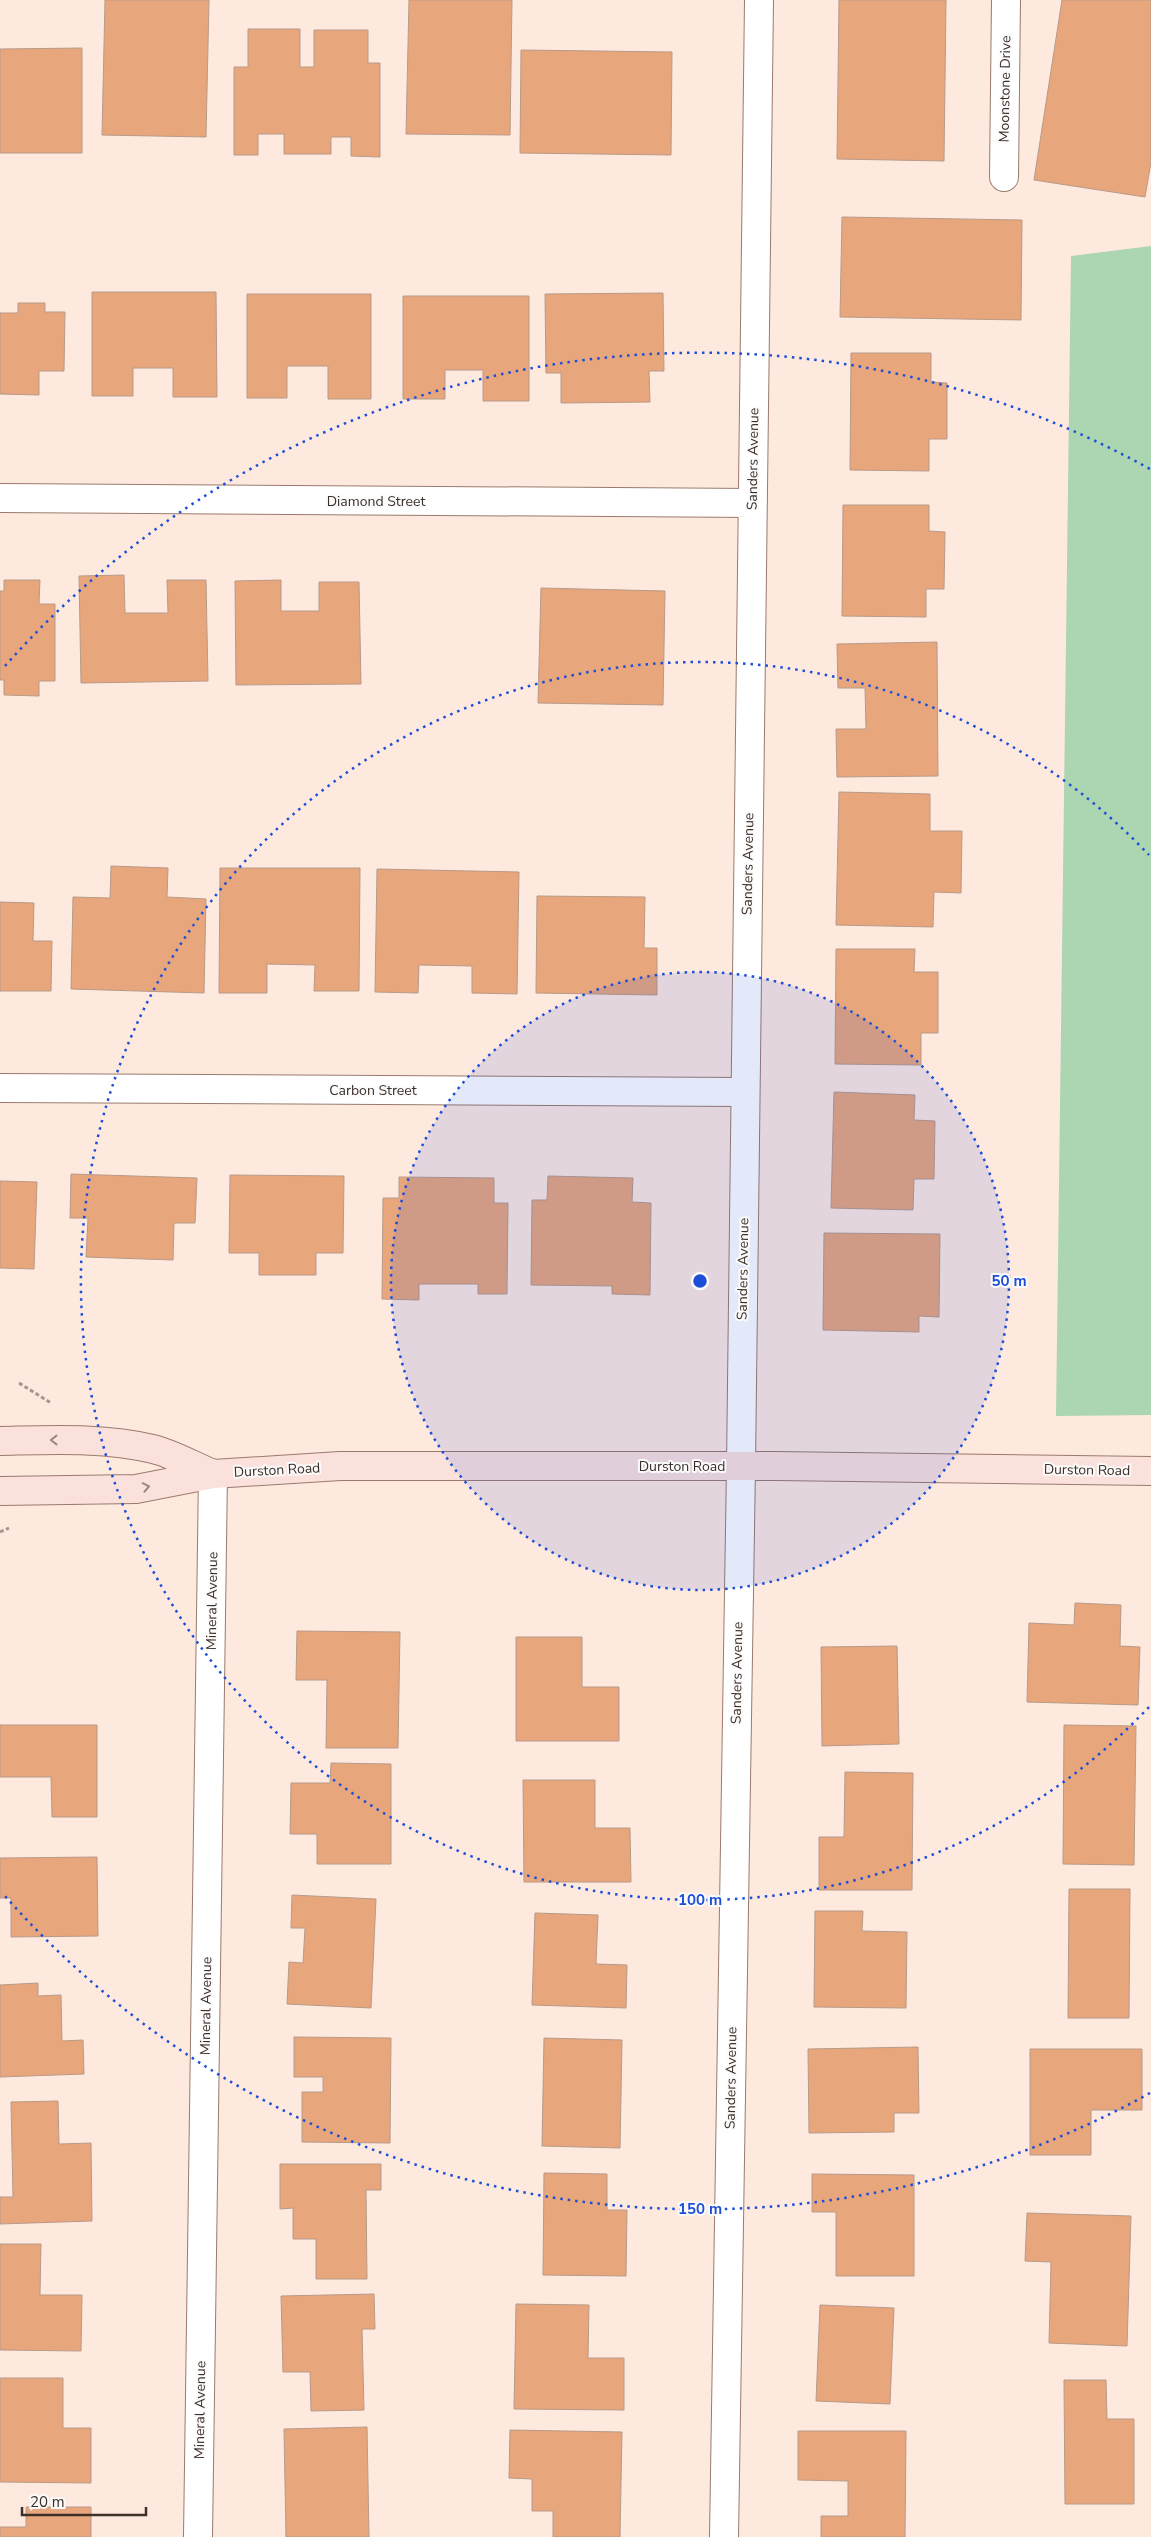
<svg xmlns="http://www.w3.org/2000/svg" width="1151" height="2537" viewBox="0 0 1151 2537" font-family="'Nunito Sans',sans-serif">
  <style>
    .green { fill: #acd5b2 }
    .building { fill: #e8a67c; stroke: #b89a88 }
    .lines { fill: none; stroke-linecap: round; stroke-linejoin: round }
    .minor-casing { stroke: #9a7b6c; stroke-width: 30 }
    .secondary-casing { stroke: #9a7b6c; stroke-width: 30 }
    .path { stroke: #a7968d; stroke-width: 3; stroke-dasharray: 4 2.5; stroke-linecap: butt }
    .minor { stroke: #fff; stroke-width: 28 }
    .secondary { stroke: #fbe1db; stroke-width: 28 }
    .oneway { stroke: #9c8882 }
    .ring { fill: none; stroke: #1d4ed8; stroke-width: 2.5; stroke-dasharray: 2.5 5 }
    .labels { text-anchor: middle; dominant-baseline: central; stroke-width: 4; stroke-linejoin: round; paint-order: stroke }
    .street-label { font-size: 14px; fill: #3d3029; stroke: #fbfbfb }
    .centre { fill: #1d4ed8; stroke: #fbfbfb; stroke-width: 2.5 }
    .ring-label { font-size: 15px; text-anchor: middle; font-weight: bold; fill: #1d4ed8; stroke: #fbfbfb; stroke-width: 4; stroke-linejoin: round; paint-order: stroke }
  </style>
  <rect width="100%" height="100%" fill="#fee9df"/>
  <path class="green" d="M1151,246V1415L1056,1416L1071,256Z"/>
  <path class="building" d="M105,0H209L206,137L102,135Z
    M409,0H512L510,135L406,134Z
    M839,0H946L944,161L837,159Z
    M1062,0H1151V162L1145,197L1034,180Z
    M248,29H300V67H314V30H368V63H380V157L351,156V137H331V154H284V134H258V155H234V67H248Z
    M82,48V153H0V49Z
    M521,50L672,52L671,155L520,153Z
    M842,217L1022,220L1021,320L840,317Z
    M92,292H216L217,397H173V368H133V396H92Z
    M663,293L664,371H649L650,402L561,403V373H546L545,294Z
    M247,294H371V399H328V366H287V398H247Z
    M403,296H529V401H483V370H445V399H403Z
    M18,303H45V312H65L64,371H39V395L0,394V313H18Z
    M851,353H931V382L947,383V439H929V471L850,470Z
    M843,505H929V531L945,532L944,589H926V617L842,616Z
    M124,575L125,613H168L167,580H206L208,681L81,683L79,576Z
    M4,580H40L39,604H55V681H39V696L4,695V680H0V591H4Z
    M281,580V611H319V582H359L361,684L236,685L235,581Z
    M541,588L665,591L663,705L538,703Z
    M937,642L938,776L837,777L836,729H866L865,688H838L837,644Z
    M839,792L930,794V831H962L961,893L934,892L933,927L836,925Z
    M111,866L168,868L167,897L206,899L204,993L71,989L73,897L110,898Z
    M220,868H360L359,991H314L315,965L267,964V993H219Z
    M377,869L519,872L517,994L472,993V966L419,965L418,993L375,992Z
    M537,896L645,897L644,948H657V995L536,993Z
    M0,902L34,903L33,941H52L51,991H0Z
    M836,949H915L914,972H938V1033H921V1065L835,1064Z
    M834,1092L915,1095L914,1120L935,1121L934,1179H914L913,1210L831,1208Z
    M71,1174L197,1178L195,1223H174L173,1260L86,1257L88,1218H70Z
    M230,1175L344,1176L343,1253H316V1275H259V1253H229Z
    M548,1176L633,1178L632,1202L651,1203L650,1295L612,1294V1286L531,1285L532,1200H547Z
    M399,1177L494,1178V1203H508L507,1294H478V1284H419V1300L382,1299L383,1198H399Z
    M0,1181L37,1182L34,1269L0,1268Z
    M824,1233L940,1234L939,1317L919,1316V1332L823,1330Z
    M1075,1603L1121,1605L1120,1646L1140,1647L1138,1705L1027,1702L1029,1623L1074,1625Z
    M297,1631L400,1632L398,1748H326L327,1680H296Z
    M516,1637H582V1687H619V1741H516Z
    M897,1646L899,1744L822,1746L821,1647Z
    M0,1725H97V1817H52L51,1777H0Z
    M1064,1725L1136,1726L1134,1865L1063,1864Z
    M331,1763L391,1764V1864H317V1834H290L291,1783H330Z
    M845,1772L913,1773L912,1890H819V1837H844Z
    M523,1780H595V1828H630L631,1882H524Z
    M97,1857L98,1936L11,1937V1898H0V1858Z
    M1069,1889H1130L1129,2018H1068Z
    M292,1895L376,1899L371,2008L287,2004L289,1962L303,1963L305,1928H291Z
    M815,1911H863L862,1931L907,1932L906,2008L814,2007Z
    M535,1913L598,1915L596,1964L627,1965L626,2008L532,2005Z
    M38,1983V1996L61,1995L62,2041L83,2040L84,2074L0,2077V1985Z
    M294,2037L391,2038L390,2143L302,2142V2092H323V2077H294Z
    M544,2038L622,2040L620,2148L542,2146Z
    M918,2047L919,2113H894V2132L809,2133L808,2049Z
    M1030,2049H1142V2110H1091V2155H1030Z
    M58,2101L59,2144L91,2143L92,2221L0,2224V2197H13L11,2102Z
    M280,2164H381V2190H366L367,2279H316V2239H293V2208L280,2209Z
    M544,2173L607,2174V2210H627L626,2276L543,2275Z
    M812,2174L914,2175V2276H836V2212H812Z
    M1027,2213L1131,2216L1127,2346L1049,2343L1051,2262L1025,2261Z
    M0,2244H41L40,2295H82L81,2351L0,2350Z
    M374,2294L375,2329H362L364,2410L311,2411L310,2372H283L281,2296Z
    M516,2304L589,2305L588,2358H624V2410L514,2409Z
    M820,2305L894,2308L890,2404L816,2401Z
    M0,2378H63V2428H91V2483L0,2482Z
    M1064,2380H1106L1107,2419H1134V2504H1065Z
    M367,2427L369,2537H286L284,2429Z
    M510,2430L622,2432L620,2537H553V2511H532V2479L509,2478Z
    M798,2431H906L905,2537H821V2516H848V2481L798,2480Z
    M26,2507H91V2537H0V2527H26Z"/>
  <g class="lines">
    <defs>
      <path id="minor" d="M1004,177L1006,0
        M0,498L753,503
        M0,1088L745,1092
        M198,2537L213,1474
        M724,2537L741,1466L759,0"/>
      <path id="secondary" d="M0,1441C50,1440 104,1437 153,1449C173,1454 194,1466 213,1474
        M0,1491L136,1489L213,1474L340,1466H776L1151,1471"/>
    </defs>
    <use href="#minor" class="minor-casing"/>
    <use href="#secondary" class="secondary-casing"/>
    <path class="path" d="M19,1383L51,1403
      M0,1532L9,1528"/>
    <use href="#minor" class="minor"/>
    <use href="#secondary" class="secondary"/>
  </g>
  <defs><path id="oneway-chevron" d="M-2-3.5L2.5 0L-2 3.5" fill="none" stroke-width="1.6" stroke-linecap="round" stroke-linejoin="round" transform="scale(1.25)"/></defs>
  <g class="oneway">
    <use href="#oneway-chevron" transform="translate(54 1440) rotate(-180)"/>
    <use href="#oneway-chevron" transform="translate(146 1487) rotate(-11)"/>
  </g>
  <circle cx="700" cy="1281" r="309" fill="#1d4ed8" fill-opacity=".12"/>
  <g class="ring">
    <circle cx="700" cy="1281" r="309"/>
    <path d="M1149 1707A619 619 0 1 1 1149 855"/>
    <path d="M1150 2093A928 928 0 0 1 5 1896M5 666A928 928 0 0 1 1150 469"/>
  </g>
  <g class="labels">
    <g class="street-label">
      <text transform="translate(1005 89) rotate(-89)">Moonstone Drive</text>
      <text transform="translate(753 459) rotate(-89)">Sanders Avenue</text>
      <text x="376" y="501">Diamond Street</text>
      <text transform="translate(748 864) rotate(-89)">Sanders Avenue</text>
      <text x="373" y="1090">Carbon Street</text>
      <text transform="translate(743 1269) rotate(-89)">Sanders Avenue</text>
      <text x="682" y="1466">Durston Road</text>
      <text transform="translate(277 1470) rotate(-3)">Durston Road</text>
      <text transform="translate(1087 1470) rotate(1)">Durston Road</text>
      <text transform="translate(212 1601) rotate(-89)">Mineral Avenue</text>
      <text transform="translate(737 1673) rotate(-89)">Sanders Avenue</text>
      <text transform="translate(206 2006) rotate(-89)">Mineral Avenue</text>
      <text transform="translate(731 2078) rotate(-89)">Sanders Avenue</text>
      <text transform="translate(200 2410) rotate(-89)">Mineral Avenue</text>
    </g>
  </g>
  <circle cx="700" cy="1281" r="8" class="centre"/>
  <g class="ring-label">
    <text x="1009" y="1286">50 m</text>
    <text x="700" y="1905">100 m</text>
    <text x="700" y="2214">150 m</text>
  </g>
  <path d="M22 2507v8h124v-8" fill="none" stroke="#3d3029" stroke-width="2.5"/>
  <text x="30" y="2507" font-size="15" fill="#3d3029" stroke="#fbfbfb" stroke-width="4" paint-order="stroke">20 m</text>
</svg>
